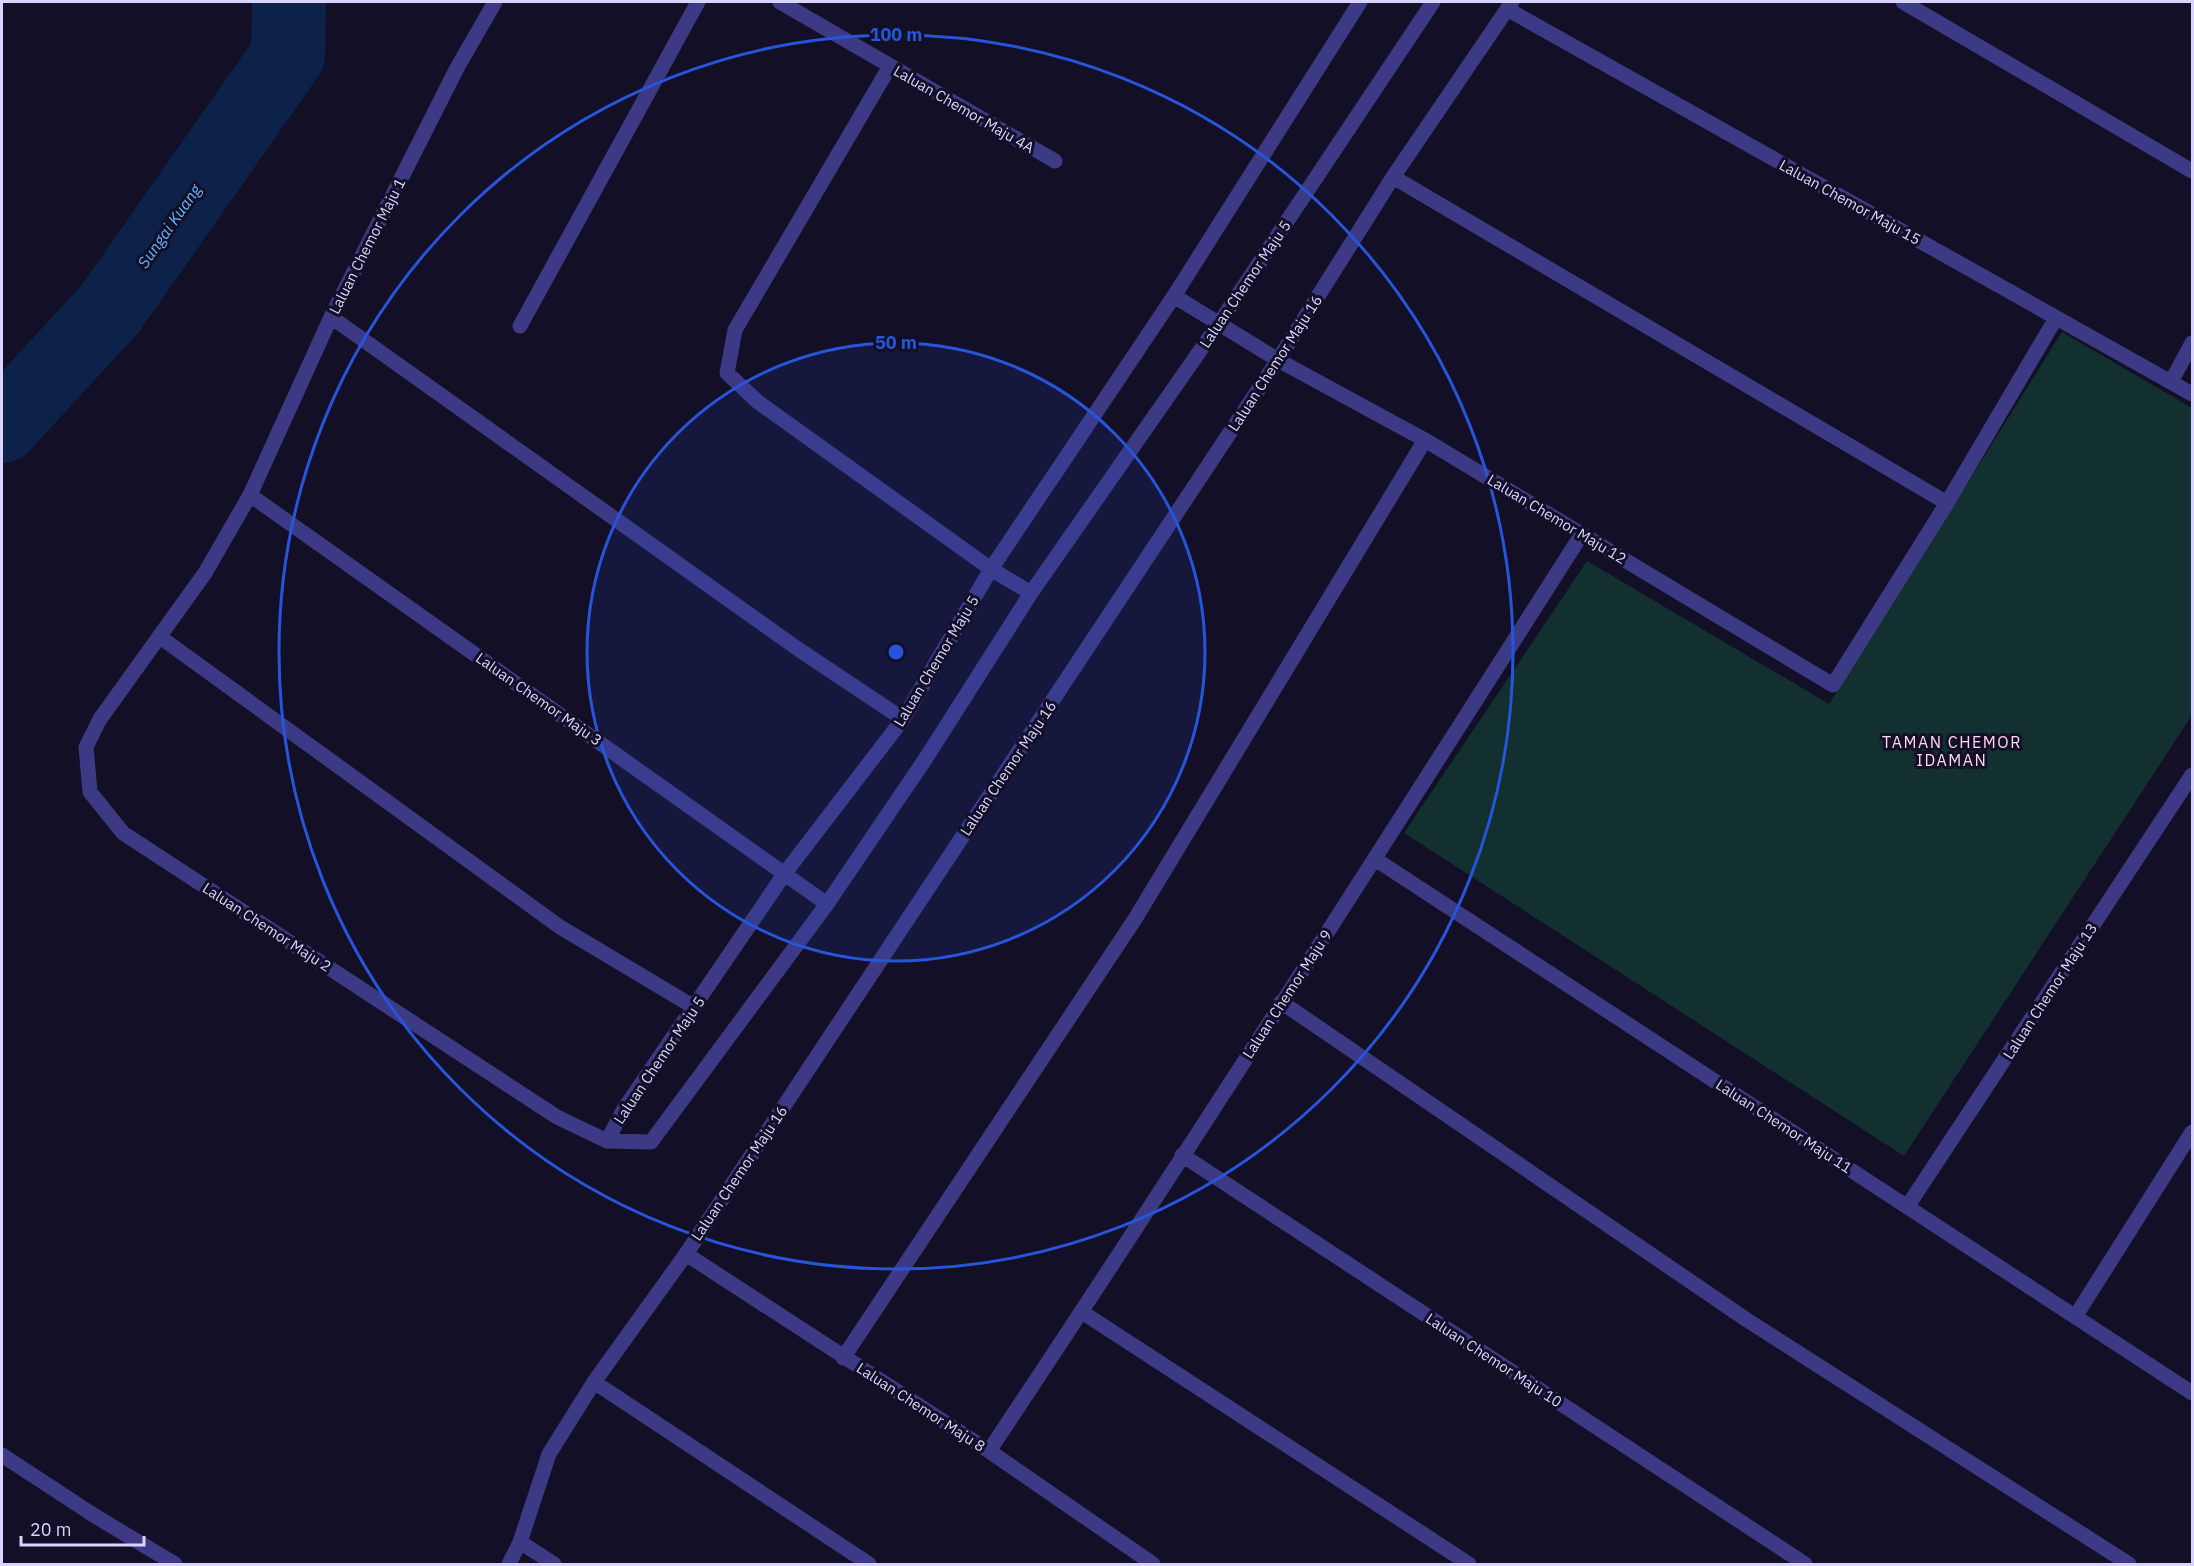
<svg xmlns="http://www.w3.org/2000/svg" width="2194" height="1566" viewBox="0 0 2194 1566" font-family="'IBM Plex Sans',sans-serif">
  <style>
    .green { fill: #12302f }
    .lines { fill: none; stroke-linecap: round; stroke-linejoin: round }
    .river { stroke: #0c2248; stroke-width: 74 }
    .minor { stroke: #3d3a85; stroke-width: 15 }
    .ring { fill: none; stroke: #2655da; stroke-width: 3 }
    .labels { text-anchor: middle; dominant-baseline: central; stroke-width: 6; stroke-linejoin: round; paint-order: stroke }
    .street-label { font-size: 15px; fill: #d9d4ff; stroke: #130f26 }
    .water-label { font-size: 16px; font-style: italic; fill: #62b6ff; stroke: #130f26 }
    .neighbourhood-label { font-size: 16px; letter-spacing: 1.5px; fill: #ffd6f0; stroke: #130f26 }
    .centre { fill: #2655da; stroke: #130f26; stroke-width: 3 }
    .ring-label { font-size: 18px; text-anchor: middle; font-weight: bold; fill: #2655da; stroke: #130f26; stroke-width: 6; stroke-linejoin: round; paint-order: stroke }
  </style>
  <rect width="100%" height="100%" fill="#130f26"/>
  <path class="green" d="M2062,332L2192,408V715L1904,1156L1404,833L1587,561L1829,704Z"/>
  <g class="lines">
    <path class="river" d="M2,426L110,309L288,55L289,2"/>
    <path class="minor" d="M495,2L457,68L331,317L250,495L205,573L100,719L86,747L90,792L123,833L557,1117L607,1141L651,1142L827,904L926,758L1031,593L1218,325L1433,2
      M780,2L1055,161
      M1903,2L2192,171
      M1507,9L2192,394
      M890,66L735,330L727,373L758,402L991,569L1031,593
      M1393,177L1947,503
      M1174,296L1278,360L1425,440L1833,685L1947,503L2056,318
      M331,317L798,649L903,719
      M520,326L698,2
      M2171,382L2192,343
      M250,495L827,904
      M160,637L560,927L694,1007
      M1375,859L2192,1393
      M1281,1002L1747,1320L2129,1564
      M607,1141L624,1109L785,873L903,719L991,569L1174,296L1360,2
      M1182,1155L1805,1564
      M1907,1207L2192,775
      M686,1254L989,1451L1153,1564
      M1082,1312L1469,1564
      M2075,1317L2192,1132
      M843,1358L1135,919L1425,440
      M594,1382L869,1564
      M989,1451C1191,1148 1386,841 1582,534
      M2,1455L95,1516L175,1564
      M520,1542L554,1564
      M509,1564L520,1542L549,1454L594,1382L686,1254L1278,360L1393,177L1512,2"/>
  </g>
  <circle cx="896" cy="652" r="309" fill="#2655da" fill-opacity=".12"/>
  <g class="ring">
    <circle cx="896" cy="652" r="309"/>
    <circle cx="896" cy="652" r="617"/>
  </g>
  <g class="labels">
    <g class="street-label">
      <text transform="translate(964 109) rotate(30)">Laluan Chemor Maju 4A</text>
      <text transform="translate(1850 202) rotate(29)">Laluan Chemor Maju 15</text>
      <text transform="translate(367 246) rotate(-63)">Laluan Chemor Maju 1</text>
      <text transform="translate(1245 284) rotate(-56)">Laluan Chemor Maju 5</text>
      <text transform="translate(1275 363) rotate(-57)">Laluan Chemor Maju 16</text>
      <text transform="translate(1557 519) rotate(31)">Laluan Chemor Maju 12</text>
      <text transform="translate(936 661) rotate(-59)">Laluan Chemor Maju 5</text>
      <text transform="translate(539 699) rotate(35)">Laluan Chemor Maju 3</text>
      <text transform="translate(1008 768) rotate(-56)">Laluan Chemor Maju 16</text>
      <text transform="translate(267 927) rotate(33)">Laluan Chemor Maju 2</text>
      <text transform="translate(2050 991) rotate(-57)">Laluan Chemor Maju 13</text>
      <text transform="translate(1287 994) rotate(-57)">Laluan Chemor Maju 9</text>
      <text transform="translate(659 1060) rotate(-56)">Laluan Chemor Maju 5</text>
      <text transform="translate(1784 1126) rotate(33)">Laluan Chemor Maju 11</text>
      <text transform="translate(739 1173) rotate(-56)">Laluan Chemor Maju 16</text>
      <text transform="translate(1494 1360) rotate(33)">Laluan Chemor Maju 10</text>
      <text transform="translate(921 1407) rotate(33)">Laluan Chemor Maju 8</text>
    </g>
    <g class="water-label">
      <text transform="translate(169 226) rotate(-55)">Sungai Kuang</text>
    </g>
    <g class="neighbourhood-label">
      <text x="1952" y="742">TAMAN CHEMOR<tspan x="1952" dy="18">IDAMAN</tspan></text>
    </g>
  </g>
  <circle cx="896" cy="652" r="9" class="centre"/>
  <g class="ring-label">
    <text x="896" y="41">100 m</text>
    <text x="896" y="349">50 m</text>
  </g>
  <rect width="2194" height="1566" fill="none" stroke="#d9d4ff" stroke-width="6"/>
  <path d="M21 1536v9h123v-9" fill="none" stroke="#d9d4ff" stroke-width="3"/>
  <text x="30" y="1536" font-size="18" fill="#d9d4ff" stroke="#130f26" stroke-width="4.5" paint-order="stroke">20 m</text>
</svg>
